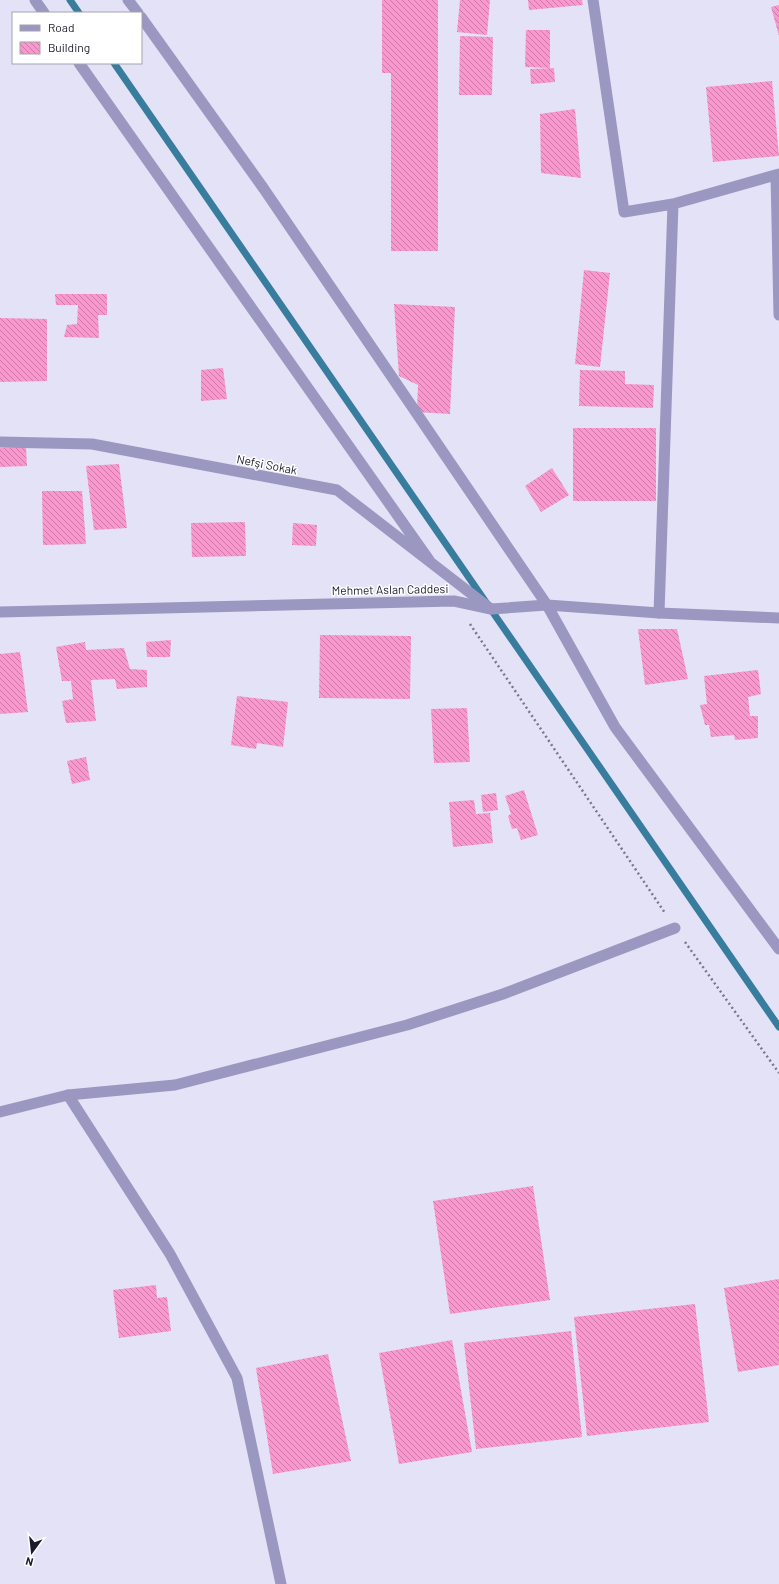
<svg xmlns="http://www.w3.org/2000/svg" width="779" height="1584" viewBox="0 0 779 1584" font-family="Barlow,sans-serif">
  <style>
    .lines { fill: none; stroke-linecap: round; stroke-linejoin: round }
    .stream { stroke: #387d9e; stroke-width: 7 }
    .building { fill: url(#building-back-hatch) }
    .path { stroke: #79778b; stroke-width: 2.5; stroke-dasharray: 2 3; stroke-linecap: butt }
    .minor { stroke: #9a97c1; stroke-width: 11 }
    .tertiary { stroke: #9a97c1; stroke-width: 11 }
    .labels { text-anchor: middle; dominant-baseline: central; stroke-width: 3; stroke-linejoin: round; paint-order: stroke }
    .street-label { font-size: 12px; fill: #1c1a2d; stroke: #fff }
  </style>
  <defs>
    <pattern id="building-back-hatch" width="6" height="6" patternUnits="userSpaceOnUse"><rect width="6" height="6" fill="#fb97cc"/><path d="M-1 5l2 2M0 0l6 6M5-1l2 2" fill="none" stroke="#ca7aa6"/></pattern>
  </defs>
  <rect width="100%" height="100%" fill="#e3e2f7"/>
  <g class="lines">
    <path class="stream" d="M70,0L79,13
      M114,63L779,1027"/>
  </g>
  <path class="building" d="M382,0H438V251H391V73H382Z
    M460,0H490L487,35L457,32Z
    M528,0H582L583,5L529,10Z
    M779,5V36L771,7Z
    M526,30H550V68L525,67Z
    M460,36L493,37L492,95H459Z
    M554,68L555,82L531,84L530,69Z
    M772,81L779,156L713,162L706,87Z
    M575,109L581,178L541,173L540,114Z
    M584,270L610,273L600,367L575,364Z
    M55,294H107V315H98L99,338L64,337L67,325L77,324L78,305H56Z
    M394,304L455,307L450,414L417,412L418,385L399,376Z
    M0,318L47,319V381L0,382Z
    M223,368L227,399L201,401V370Z
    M580,370L625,371V384L654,385L653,408L579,406Z
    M573,428H656V501H573Z
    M26,447L27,466L0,467V448Z
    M119,464L127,528L94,530L86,466Z
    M552,468L569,495L541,512L525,486Z
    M42,491H82L86,544L43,545Z
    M245,522L246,556L192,557L191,523Z
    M293,523L317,525L316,546L292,545Z
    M638,629H677L688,679L645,685Z
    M320,635L411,636L410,699L319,698Z
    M171,640L170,657H147L146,642Z
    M85,642L86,650L124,648L130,669L147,670V687L117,689L115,679L91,680L96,721L66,723L62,701L73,699L71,681H62L56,647Z
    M20,652L28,712L0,714V654Z
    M758,670L761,694L748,697L750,716H758V738L735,740L734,735L711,737L709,725H705L700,705L707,704L704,676Z
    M237,696L288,702L283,747L257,743L256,749L231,745Z
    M467,708L470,762L434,763L431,709Z
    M86,757L90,780L72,784L67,761Z
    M524,790L538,835L521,840L517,828L512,829L508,816L511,814L505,796Z
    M496,793L498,810L483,812L481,795Z
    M474,800L476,814L490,813L493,843L453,847L449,802Z
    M533,1186L550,1300L450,1314L433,1201Z
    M779,1279V1365L738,1372L724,1288Z
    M156,1285L157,1298L167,1297L171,1331L119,1338L113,1290Z
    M695,1304L709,1422L587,1436L574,1317Z
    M571,1331L582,1437L476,1449L464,1343Z
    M452,1340L472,1452L399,1464L379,1353Z
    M328,1354L351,1461L273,1474L256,1368Z"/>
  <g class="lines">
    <path class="path" d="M470,624L665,913
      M685,942L779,1073"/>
    <path class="minor" d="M35,0L44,13
      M593,0L624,212L673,204
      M79,63L429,560
      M776,175L779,315
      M0,442L92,444L337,490L491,609
      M547,605L615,727L779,949
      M659,613L673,204L779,174
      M68,1095L170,1254L237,1378L281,1584"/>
    <path class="tertiary" d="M128,0L138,13
      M141,17L264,189L547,605
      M0,612L454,601L491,609L547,605L659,613L779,618
      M0,1112L68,1095L175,1085L407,1025L503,994L675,928"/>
  </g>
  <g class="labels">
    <g class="street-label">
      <text transform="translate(267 464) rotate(11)">Nefşi Sokak</text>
      <text transform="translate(390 589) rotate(-1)">Mehmet Aslan Caddesi</text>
    </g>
  </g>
  <rect x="12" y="12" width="130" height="52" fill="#ffffff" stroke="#a4a3ab"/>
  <rect x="20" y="25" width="20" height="6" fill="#9a97c1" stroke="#a4a3ab"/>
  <text x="48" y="32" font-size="12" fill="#1c1a2d">Road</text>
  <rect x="20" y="42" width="20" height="12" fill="url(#building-back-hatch)" stroke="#a4a3ab"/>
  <text x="48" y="52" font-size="12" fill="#1c1a2d">Building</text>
  <g transform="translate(32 1552) rotate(195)" stroke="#ffffff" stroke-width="3" paint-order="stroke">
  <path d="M0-3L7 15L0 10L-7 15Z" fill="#1c1a2d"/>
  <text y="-6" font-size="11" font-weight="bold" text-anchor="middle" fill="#1c1a2d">N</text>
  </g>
</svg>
